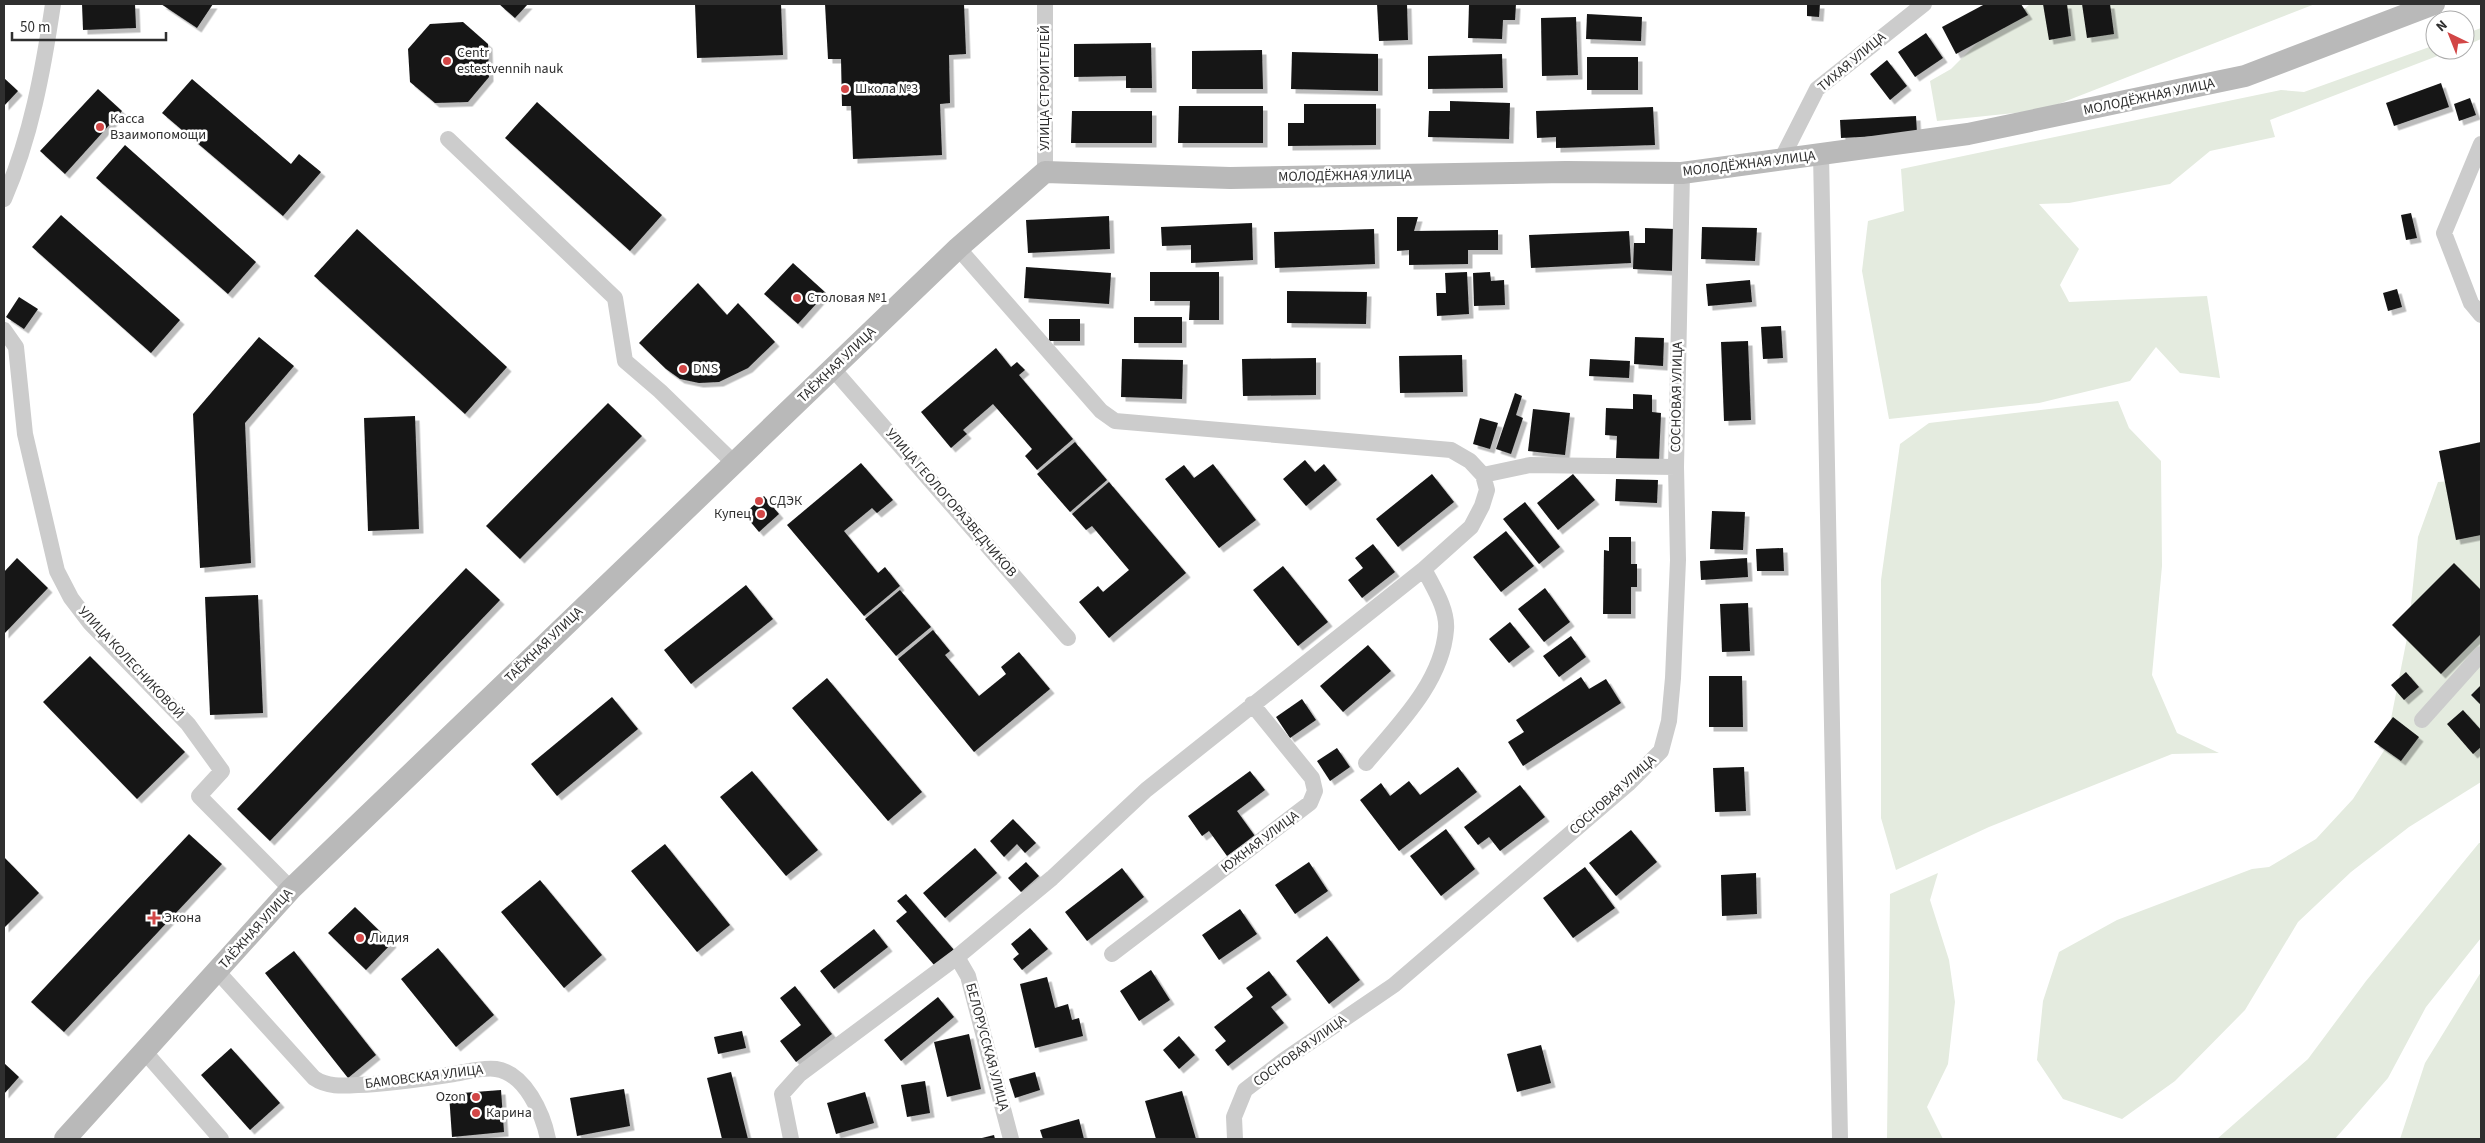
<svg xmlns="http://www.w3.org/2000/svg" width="2485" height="1143" viewBox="0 0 2485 1143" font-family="'Source Sans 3',sans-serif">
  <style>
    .green { fill: #e4ebdf }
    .building { fill: #161616; filter: url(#shadow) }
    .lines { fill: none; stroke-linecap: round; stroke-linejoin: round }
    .minor { stroke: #ccc; stroke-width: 16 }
    .secondary { stroke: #b9b9b9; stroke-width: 22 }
    .poi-dot { fill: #d24646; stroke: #fff; stroke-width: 2 }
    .labels { text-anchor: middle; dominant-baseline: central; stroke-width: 5; stroke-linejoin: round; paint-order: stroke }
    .poi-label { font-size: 14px; fill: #2f2f2f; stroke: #fff; text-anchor: start }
    .street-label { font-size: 14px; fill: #2f2f2f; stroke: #fff }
  </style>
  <defs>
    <filter id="shadow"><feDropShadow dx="4.5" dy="4.5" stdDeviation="0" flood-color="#0004"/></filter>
  </defs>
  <rect width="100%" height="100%" fill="#fff"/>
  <path class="green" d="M2030,4H2315L2043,110L1937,121L1930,81L1951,69L1979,41L2011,21Z
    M2481,28V39L2465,46V34Z
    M2435,45V50H2453L2270,120L2275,137L2210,151L2170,184L2069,203L2039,204L2079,249L2060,285L2069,302L2207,296L2220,378L2180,373L2156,347L2130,381L2039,403L1889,419L1862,271L1868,221L1904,211L1901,169L2281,90L2304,92Z
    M2118,401L2129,428L2161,461L2162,566L2152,675L2177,733L2219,753L2172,754L1989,827L1896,870L1881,818V580L1900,444L1929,423Z
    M2481,479V782L2409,827L2351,872L2298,922L2245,1010L2175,1081L2122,1119L2063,1099L2037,1060L2043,1001L2059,952L2117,920L2252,869L2269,867L2316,839L2353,799L2385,749L2408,633L2418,537L2438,482Z
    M2479,843H2481V938L2426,1007L2388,1078L2335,1139H2217L2308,1059L2366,981Z
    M1938,873L1930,900L1949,960L1955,1002L1948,1064L1927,1107L1943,1139H1887L1890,894Z
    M2481,972V1139H2400L2425,1063Z"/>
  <path class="building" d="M82,4H135L136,28L83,30Z
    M161,4H213L197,28Z
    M499,4H528L515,18Z
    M695,4H781L783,55L697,58Z
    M825,4H964L966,54L949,55L950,103L940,104L942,155L853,159L851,106H842L841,59H828Z
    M1377,4H1407L1408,40L1379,41Z
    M1469,4H1516L1515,20H1503L1502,39L1468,38Z
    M1807,4H1820L1819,17L1807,16Z
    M1985,4H2021L2028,15L1956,54L1942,27Z
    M2043,4H2067L2071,36L2049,40Z
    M2082,4H2110L2114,34L2087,38Z
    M1587,14L1642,17L1641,41L1586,39Z
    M1576,17L1578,75L1542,76L1541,18Z
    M463,22L488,44L489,77L468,102L435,103L410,82L408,49L430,24Z
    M1926,33L1943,58L1915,77L1898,52Z
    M1151,43L1152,88H1126V76L1074,77V44Z
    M1262,50L1263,89H1192V51Z
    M1292,52L1378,54V91L1291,89Z
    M1502,54L1503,88L1428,89V56Z
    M1587,57H1638V90H1587Z
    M1887,60L1907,86L1890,100L1870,74Z
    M4,78L18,91L4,106Z
    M192,79L291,164L299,154L321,172L283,216L162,113Z
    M2441,83L2449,107L2394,126L2386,103Z
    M98,89L122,111L65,174L40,151Z
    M2470,98L2476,115L2459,121L2454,104Z
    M1450,101L1510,103L1509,139L1428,137L1429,111H1450Z
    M537,102L662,215L630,251L505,138Z
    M1304,104H1376V145L1288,146V123H1304Z
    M1179,106H1263V143H1178Z
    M1653,107L1655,145L1556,148V137L1537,138L1536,111Z
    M1072,111H1152V143H1071Z
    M1916,116L1917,134L1841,138L1840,120Z
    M125,145L256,262L228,294L96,178Z
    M2411,213L2417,238L2406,240L2401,215Z
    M61,215L180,320L151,353L32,247Z
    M1109,216L1110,249L1028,253L1026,220Z
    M1397,217H1418L1414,231L1498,230V250H1468V264L1409,265V250L1397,251Z
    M1252,223L1253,260L1191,263V245L1162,246L1161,227Z
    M1702,227L1757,228L1755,261L1701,259Z
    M1645,228L1675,229L1673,271L1633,269L1634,243H1645Z
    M357,229L507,367L465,414L314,276Z
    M1374,229L1375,264L1275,268L1274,232Z
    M1629,231L1631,263L1531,268L1529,235Z
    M793,263L826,293L798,324L764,294Z
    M1026,267L1111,273L1109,304L1024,298Z
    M1150,272H1219V320H1189L1190,301H1150Z
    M1467,272L1469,314L1437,316L1436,293H1446L1445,273Z
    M1490,272L1491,281L1504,280L1505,305L1474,306L1473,273Z
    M1750,280L1752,302L1708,306L1706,284Z
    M698,283L727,315L738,303L775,342L748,368L719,382L699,383L680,379L666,369L639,343Z
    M2397,289L2402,307L2388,311L2383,293Z
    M1287,291L1367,292L1366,324L1287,323Z
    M19,297L38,309L24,329L6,317Z
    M1134,317H1182V343H1134Z
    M1049,319H1080V341H1049Z
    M1781,326L1783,358L1763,359L1761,327Z
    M259,337L294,366L245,423L251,563L200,568L193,414Z
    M1635,337L1664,338L1663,366L1634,364Z
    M1748,341L1751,420L1724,421L1721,342Z
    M996,348L1011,367L1017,362L1025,370L1019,375L1073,439L1037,470L1025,456L1032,449L993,404L963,430L967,434L951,448L921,412Z
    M1462,355L1463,392L1400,393L1399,356Z
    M1316,358V395L1243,396L1242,359Z
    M1122,359L1183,360L1182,399L1121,397Z
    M1590,359L1630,361L1629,378L1589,376Z
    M1515,393L1522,396L1516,415L1523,418L1511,454L1496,449Z
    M1633,394L1652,395V412L1661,413L1659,460L1616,458L1617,436L1605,435L1606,408L1633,409Z
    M608,403L642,436L520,559L486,526Z
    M1533,409L1570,413L1565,455L1528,451Z
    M415,416L419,529L368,531L364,418Z
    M1480,418L1498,423L1490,449L1473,444Z
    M1075,442L1107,480L1070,512L1037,474Z
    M2481,442V535L2456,540L2439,451Z
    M1305,460L1315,472L1324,464L1337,480L1306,506L1283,479Z
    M861,463L893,500L877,513L872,508L844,531L878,573L885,567L900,586L864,616L787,525Z
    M1213,464L1256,520L1219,548L1165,479L1184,465L1194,478Z
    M1432,474L1454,502L1398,547L1376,519Z
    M1573,474L1595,500L1558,530L1537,503Z
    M1616,479L1658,480L1657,503L1615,501Z
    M1109,482L1186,573L1109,638L1079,602L1098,586L1103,592L1129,570L1092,526L1086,530L1072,514Z
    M764,496L779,514L759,532L744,514Z
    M1525,502L1560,547L1539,564L1503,519Z
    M1712,511L1745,512L1743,550L1710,549Z
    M1506,531L1534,566L1501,592L1473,557Z
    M1609,537H1631V564H1637V587H1631V614H1603L1604,550L1609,551Z
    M1373,544L1395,572L1362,598L1348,580L1363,568L1355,558Z
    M1783,548L1784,571H1757L1756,549Z
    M17,558L48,588L4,634V572Z
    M1747,558L1748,577L1701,580L1700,561Z
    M2454,563L2481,590V634L2441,674L2392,625Z
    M1283,566L1328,622L1298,646L1253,590Z
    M466,568L500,600L270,841L237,809Z
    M746,585L773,619L691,684L664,650Z
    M1545,588L1570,622L1544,642L1518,609Z
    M900,590L931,627L896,656L865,619Z
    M258,595L263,713L210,715L205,597Z
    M1748,603L1750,651L1722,652L1720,604Z
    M1510,622L1530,647L1509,663L1489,639Z
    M933,630L950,651L945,655L979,696L1006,674L1001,667L1019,652L1050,689L974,752L898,659Z
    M1571,636L1586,657L1559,677L1543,656Z
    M1368,645L1391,671L1343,712L1320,686Z
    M90,656L185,752L137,799L43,702Z
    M2406,672L2419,687L2404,700L2391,685Z
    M1709,676H1742L1743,727H1709Z
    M1581,677L1589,689L1606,679L1621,703L1523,766L1508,742L1524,732L1516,720Z
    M827,678L922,792L888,821L792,708Z
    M2481,685V705L2471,695Z
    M612,697L638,729L557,796L531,764Z
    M1302,699L1316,720L1290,738L1276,717Z
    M2463,710L2481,730V747L2473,754L2447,724Z
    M2393,717L2419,737L2401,761L2374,742Z
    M1337,748L1350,767L1330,781L1317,761Z
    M1458,767L1477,792L1399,851L1360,800L1381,783L1390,796L1409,781L1420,795Z
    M1744,767L1746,811L1715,812L1713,768Z
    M752,771L818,850L786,876L720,797Z
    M1250,771L1265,790L1237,811L1255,836L1227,856L1209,831L1202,836L1188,816Z
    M1520,785L1545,817L1500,851L1489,837L1478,845L1464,827Z
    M1013,819L1036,843L1025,853L1017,844L1004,857L990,841Z
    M1446,829L1475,869L1441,896L1410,856Z
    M1631,830L1657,862L1616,896L1589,863Z
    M189,834L222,864L64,1032L31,1002Z
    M665,844L730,925L697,952L631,871Z
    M975,848L997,873L945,918L923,893Z
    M4,857L39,893L4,928Z
    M1026,862L1039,876L1021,892L1008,878Z
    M1309,862L1328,891L1295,914L1275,885Z
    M1585,867L1615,908L1573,938L1543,898Z
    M1122,868L1144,897L1087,941L1065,912Z
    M1756,873L1757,914L1722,916L1721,875Z
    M540,880L602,955L564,988L501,912Z
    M906,894L954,950L935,966L896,921L907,912L897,901Z
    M355,907L392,943L366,970L328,933Z
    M1240,909L1257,934L1219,960L1202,935Z
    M1030,928L1048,949L1022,970L1013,959L1019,954L1011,944Z
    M874,929L888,947L834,989L820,971Z
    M1327,936L1360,980L1329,1004L1296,961Z
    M438,948L494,1015L456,1047L401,979Z
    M294,951L376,1055L348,1078L265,973Z
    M1151,970L1170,1000L1139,1021L1120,991Z
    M1269,971L1287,995L1271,1007L1284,1023L1228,1066L1215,1050L1226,1041L1214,1027L1253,997L1246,988Z
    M1047,977L1055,1008L1068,1004L1072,1020L1079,1018L1083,1036L1035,1048L1020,984Z
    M795,986L832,1034L796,1062L780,1041L801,1025L780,998Z
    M938,997L954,1017L901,1061L884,1040Z
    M742,1031L746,1048L718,1054L714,1037Z
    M969,1034L981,1089L947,1097L934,1042Z
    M1179,1036L1195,1055L1179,1069L1163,1050Z
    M1541,1045L1551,1083L1517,1092L1507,1054Z
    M231,1048L280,1103L250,1130L201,1075Z
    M4,1063L19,1077L4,1094Z
    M731,1072L748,1139H722L707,1078Z
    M1035,1072L1040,1090L1015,1098L1009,1079Z
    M925,1081L930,1113L907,1117L901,1085Z
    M624,1089L630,1126L577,1136L570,1098Z
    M501,1090L504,1132L452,1137L449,1094Z
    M1182,1091L1196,1139H1156L1145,1101Z
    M865,1092L874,1123L836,1134L827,1103Z
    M1079,1119L1084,1139H1043L1040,1130Z
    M994,1135L995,1139H978Z"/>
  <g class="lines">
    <path class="minor" d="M448,139L615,298L625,361L660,391L734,463
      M2481,144L2444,233L2471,303L2481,315
      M1821,154L1840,1139
      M1781,160L1817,89L1924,4
      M1045,172V4
      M4,199C31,137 43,71 53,4
      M4,330L16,347L25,434L57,571L71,598L90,623L188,724L222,771L199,796L291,889
      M833,369L1068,638
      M1483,475L1530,465L1676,467
      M2422,720L2481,654
      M1366,763C1398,725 1442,682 1446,630C1448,609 1433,587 1424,569
      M1112,954L1310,803L1315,791L1312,778L1252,704
      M957,957L968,976L1011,1139
      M218,972L314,1078C327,1087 342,1086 358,1085C390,1084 422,1079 454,1074C466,1072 483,1067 496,1069C525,1073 543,1114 548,1139
      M144,1051L221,1139
      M791,1139L782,1094L800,1074L957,957L1052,878L1146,790L1424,569L1471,527L1482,506L1487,490L1483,475L1470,461L1451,450L1115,421L1101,411L958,248
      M1235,1139L1234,1117L1245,1090L1284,1060L1394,985L1628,784L1661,751L1669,721L1673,678L1678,560L1676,467L1682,173"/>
    <path class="secondary" d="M65,1139L291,889L958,248L1045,172L1230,178L1566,172L1682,173L1968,134L2245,76L2434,4"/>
  </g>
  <g class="poi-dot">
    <circle cx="447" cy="61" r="5"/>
    <circle cx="845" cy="89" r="5"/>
    <circle cx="100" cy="127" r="5"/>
    <circle cx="797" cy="298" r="5"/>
    <circle cx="683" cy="369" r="5"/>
    <circle cx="759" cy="501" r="5"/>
    <circle cx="761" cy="514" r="5"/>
    <path d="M151.5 910.5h5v5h5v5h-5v5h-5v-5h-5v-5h5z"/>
    <circle cx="360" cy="938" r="5"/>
    <circle cx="476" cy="1097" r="5"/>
    <circle cx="476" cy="1113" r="5"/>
  </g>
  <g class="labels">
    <g class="poi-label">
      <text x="457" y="53">Centr<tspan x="457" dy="16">estestvennih nauk</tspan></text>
      <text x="855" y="89">Школа №3</text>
      <text x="110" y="119">Касса<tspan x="110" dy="16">Взаимопомощи</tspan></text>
      <text x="807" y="298">Столовая №1</text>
      <text x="693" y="369">DNS</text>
      <text x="769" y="501">СДЭК</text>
      <text x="751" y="514" text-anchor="end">Купец</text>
      <text x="164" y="918">Экона</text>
      <text x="370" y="938">Лидия</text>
      <text x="466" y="1097" text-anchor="end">Ozon</text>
      <text x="486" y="1113">Карина</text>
    </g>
    <g class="street-label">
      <text transform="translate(1852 62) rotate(-40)">ТИХАЯ УЛИЦА</text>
      <text transform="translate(1045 88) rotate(-90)">УЛИЦА СТРОИТЕЛЕЙ</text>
      <text transform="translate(2149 97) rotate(-12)">МОЛОДЁЖНАЯ УЛИЦА</text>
      <text transform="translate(1749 164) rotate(-7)">МОЛОДЁЖНАЯ УЛИЦА</text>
      <text transform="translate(1345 176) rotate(-1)">МОЛОДЁЖНАЯ УЛИЦА</text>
      <text transform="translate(837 365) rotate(-44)">ТАЁЖНАЯ УЛИЦА</text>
      <text transform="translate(1677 397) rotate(-89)">СОСНОВАЯ УЛИЦА</text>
      <text transform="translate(951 503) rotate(49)">УЛИЦА ГЕОЛОГОРАЗВЕДЧИКОВ</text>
      <text transform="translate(544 645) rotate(-44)">ТАЁЖНАЯ УЛИЦА</text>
      <text transform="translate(131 663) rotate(47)">УЛИЦА КОЛЕСНИКОВОЙ</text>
      <text transform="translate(1613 795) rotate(-42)">СОСНОВАЯ УЛИЦА</text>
      <text transform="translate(1260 842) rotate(-37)">ЮЖНАЯ УЛИЦА</text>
      <text transform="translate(256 929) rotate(-48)">ТАЁЖНАЯ УЛИЦА</text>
      <text transform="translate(987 1047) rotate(75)">БЕЛОРУССКАЯ УЛИЦА</text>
      <text transform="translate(1300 1051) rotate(-36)">СОСНОВАЯ УЛИЦА</text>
      <text transform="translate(424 1077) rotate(-7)">БАМОВСКАЯ УЛИЦА</text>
    </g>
  </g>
  <rect width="2485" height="1143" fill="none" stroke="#2f2f2f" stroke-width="10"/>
  <g transform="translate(2450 35) rotate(317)"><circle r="24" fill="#ffffff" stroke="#acacac"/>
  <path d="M0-4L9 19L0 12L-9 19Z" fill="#d24646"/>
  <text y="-8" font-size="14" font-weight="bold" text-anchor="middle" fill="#2f2f2f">N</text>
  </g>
  <path d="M12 32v8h154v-8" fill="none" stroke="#2f2f2f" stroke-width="2.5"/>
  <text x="20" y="32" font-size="15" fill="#2f2f2f" stroke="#ffffff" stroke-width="4" paint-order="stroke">50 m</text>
</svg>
